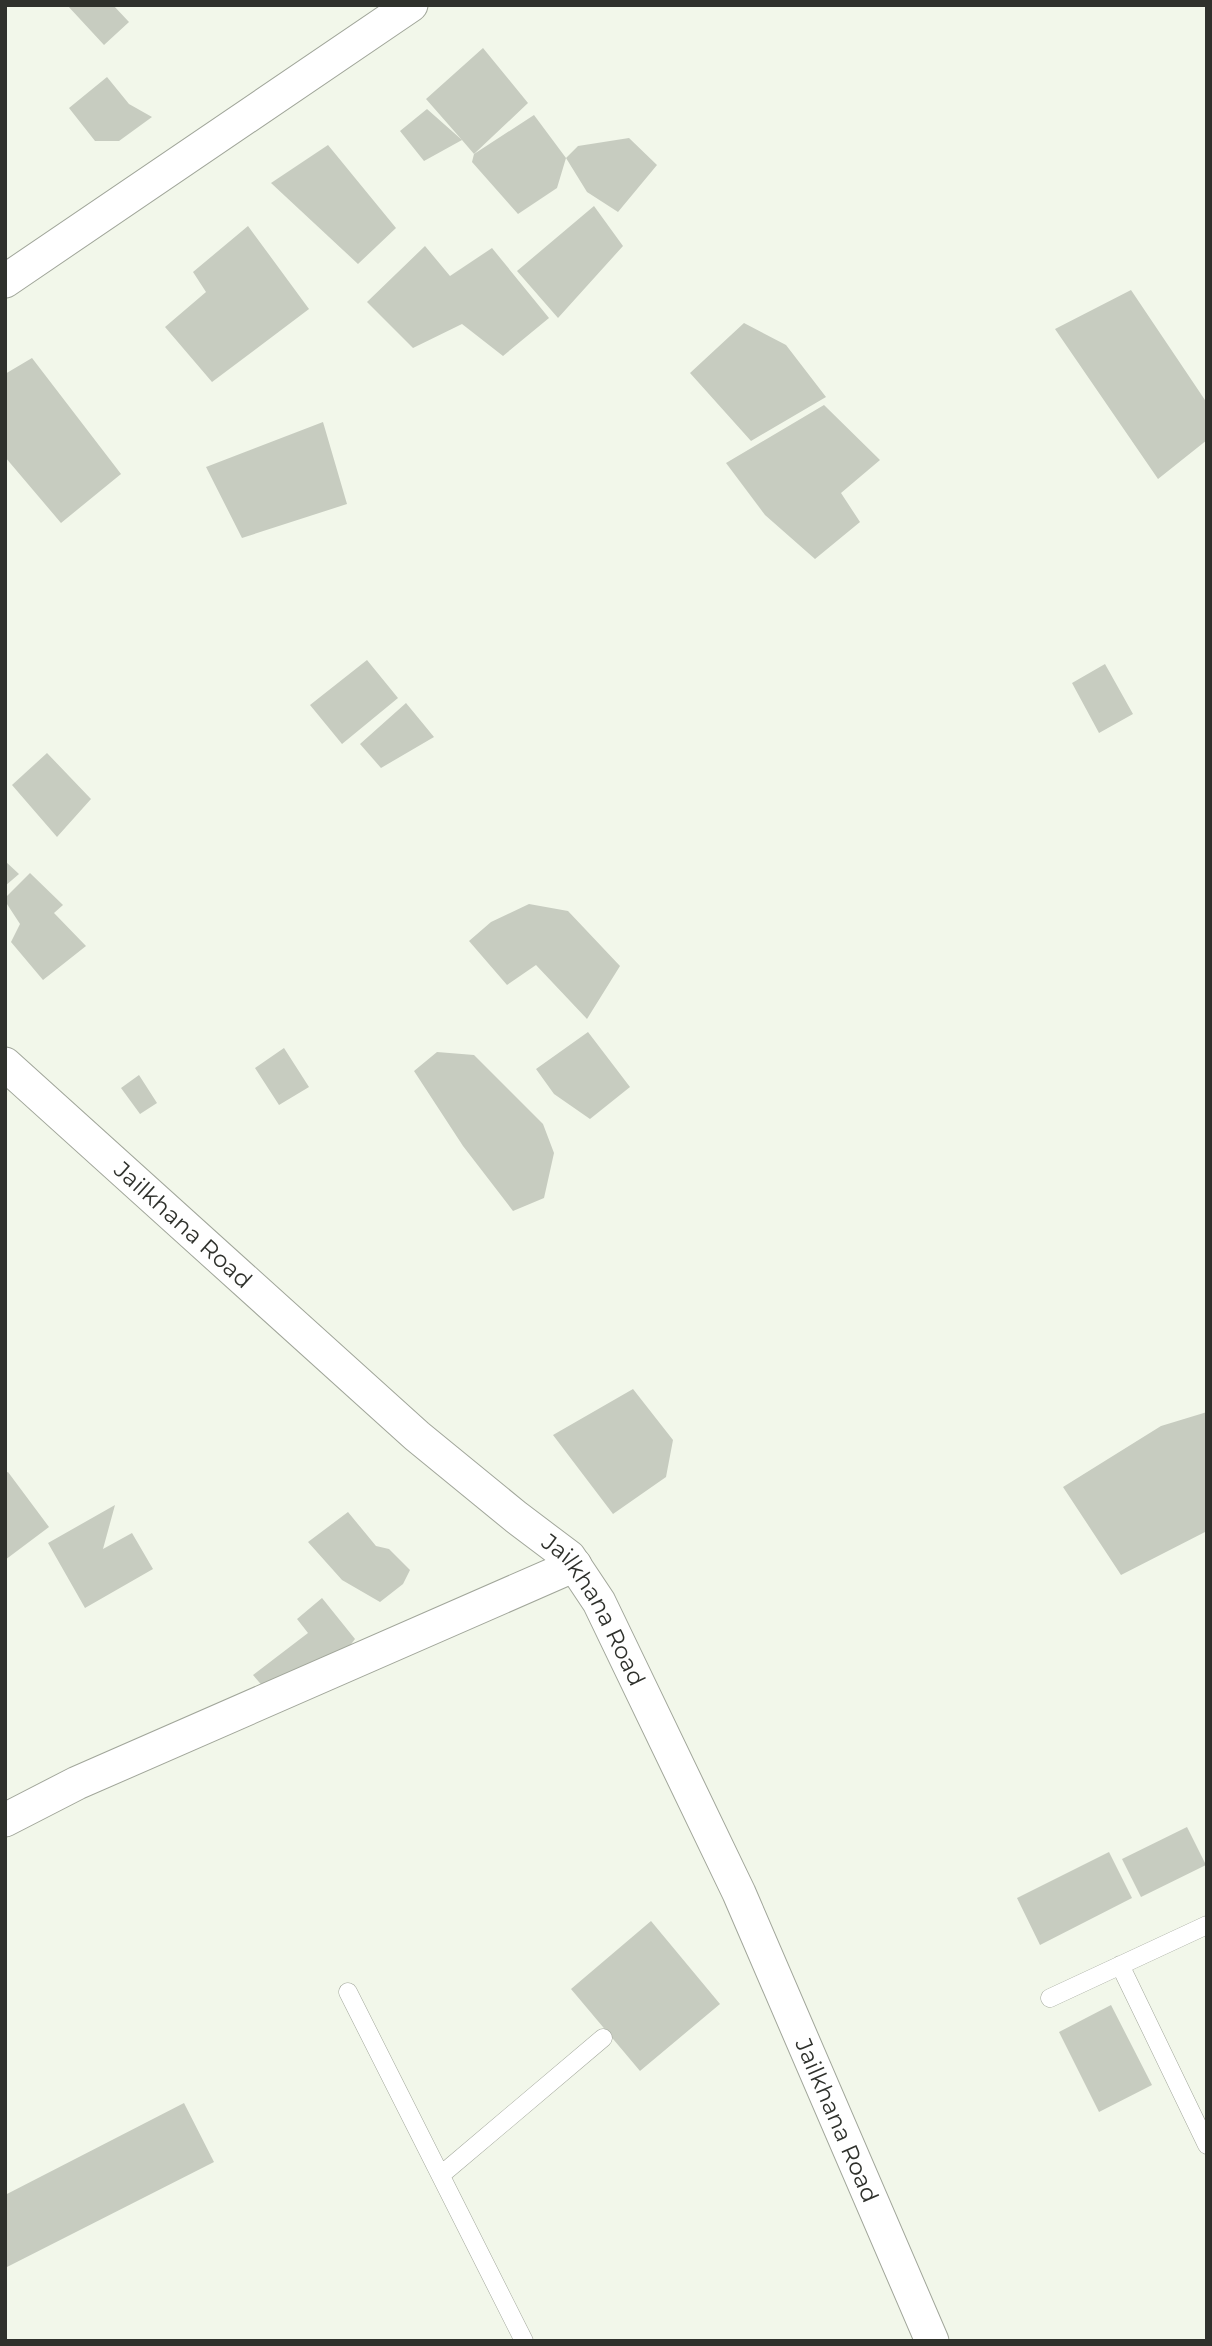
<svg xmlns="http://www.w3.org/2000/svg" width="1212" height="2346" viewBox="0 0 1212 2346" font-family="Montserrat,sans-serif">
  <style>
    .building { fill: #c7ccc0 }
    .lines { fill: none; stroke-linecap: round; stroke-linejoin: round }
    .service-casing { stroke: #a1a69a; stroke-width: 19 }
    .minor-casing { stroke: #a1a69a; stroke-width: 35 }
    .service { stroke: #fff; stroke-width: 18 }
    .minor { stroke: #fff; stroke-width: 33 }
    .labels { text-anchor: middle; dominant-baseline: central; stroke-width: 7; stroke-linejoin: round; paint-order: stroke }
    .street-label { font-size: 23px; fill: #2f312c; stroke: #f2f7ea }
  </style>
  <rect width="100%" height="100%" fill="#f2f7ea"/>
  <path class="building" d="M67,5H113L129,22L104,45Z
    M483,48L528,103L474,154L462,140L424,161L400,131L427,109L462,140L426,99Z
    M107,77L129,104L152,117L119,141H95L69,108Z
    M534,115L566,158L578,146L629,138L657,165L618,212L587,192L566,158L557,188L518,214L472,162L474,154Z
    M328,145L396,228L358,264L271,183Z
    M594,206L623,246L558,318L517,271Z
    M248,226L309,309L212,382L165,327L206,292L193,272Z
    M425,246L450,276L492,248L549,318L503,356L462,324L413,348L367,302Z
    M1131,290L1207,403V440L1158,479L1055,329Z
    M744,323L786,345L826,397L751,441L690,373Z
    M32,358L121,474L61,523L5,457V374Z
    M824,405L880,460L841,493L860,522L815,559L765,515L726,463Z
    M323,422L347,504L242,538L206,467Z
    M367,660L398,698L342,744L310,705Z
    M1105,664L1133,714L1099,733L1072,683Z
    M406,703L434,737L381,768L360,744Z
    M47,753L91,799L57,837L12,785Z
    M5,861L19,874L5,886Z
    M30,873L63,905L54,913L86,946L43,980L11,942L20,924L5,901V898Z
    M529,904L568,911L620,966L587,1019L536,965L507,985L469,941L491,922Z
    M588,1032L630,1087L590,1119L554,1094L536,1069Z
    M284,1048L309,1087L279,1105L255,1068Z
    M437,1052L474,1055L543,1124L554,1153L544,1198L513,1211L463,1146L414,1071Z
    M139,1075L157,1103L140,1114L121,1088Z
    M633,1389L673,1440L666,1477L613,1514L553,1435Z
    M1207,1412V1531L1121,1575L1063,1487L1161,1426Z
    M8,1472L49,1527L5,1560V1473Z
    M115,1505L103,1549L132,1533L153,1569L85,1608L48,1543Z
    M348,1512L376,1546L389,1549L410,1570L403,1584L380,1602L342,1580L308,1542Z
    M322,1598L355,1639L343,1655L272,1697L253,1675L308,1633L297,1619Z
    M1187,1827L1206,1865L1141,1897L1122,1859Z
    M1109,1852L1132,1898L1040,1945L1017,1898Z
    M651,1921L720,2004L640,2071L571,1989Z
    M1111,2005L1152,2085L1099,2112L1059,2032Z
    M184,2103L214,2162L5,2268V2195Z"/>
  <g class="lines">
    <defs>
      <path id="service" d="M1120,1965L1207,2145
        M348,1992L524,2341
        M1050,1998L1207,1925
        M441,2175L603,2038"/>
      <g id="minor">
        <path d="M5,281L411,5"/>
        <path id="s1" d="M5,1064L417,1436L516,1517L569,1557L599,1602L739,1893L932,2341"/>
        <path d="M5,1820L77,1783L575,1565"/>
      </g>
    </defs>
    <use href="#service" class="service-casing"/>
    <use href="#minor" class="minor-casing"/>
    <use href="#service" class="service"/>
    <use href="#minor" class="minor"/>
  </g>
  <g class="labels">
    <g class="street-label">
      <text stroke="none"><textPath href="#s1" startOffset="240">Jailkhana Road</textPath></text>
      <text stroke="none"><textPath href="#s1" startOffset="807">Jailkhana Road</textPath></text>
      <text stroke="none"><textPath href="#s1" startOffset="1374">Jailkhana Road</textPath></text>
    </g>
  </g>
  <rect width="1212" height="2346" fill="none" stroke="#2f312c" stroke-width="14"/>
</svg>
